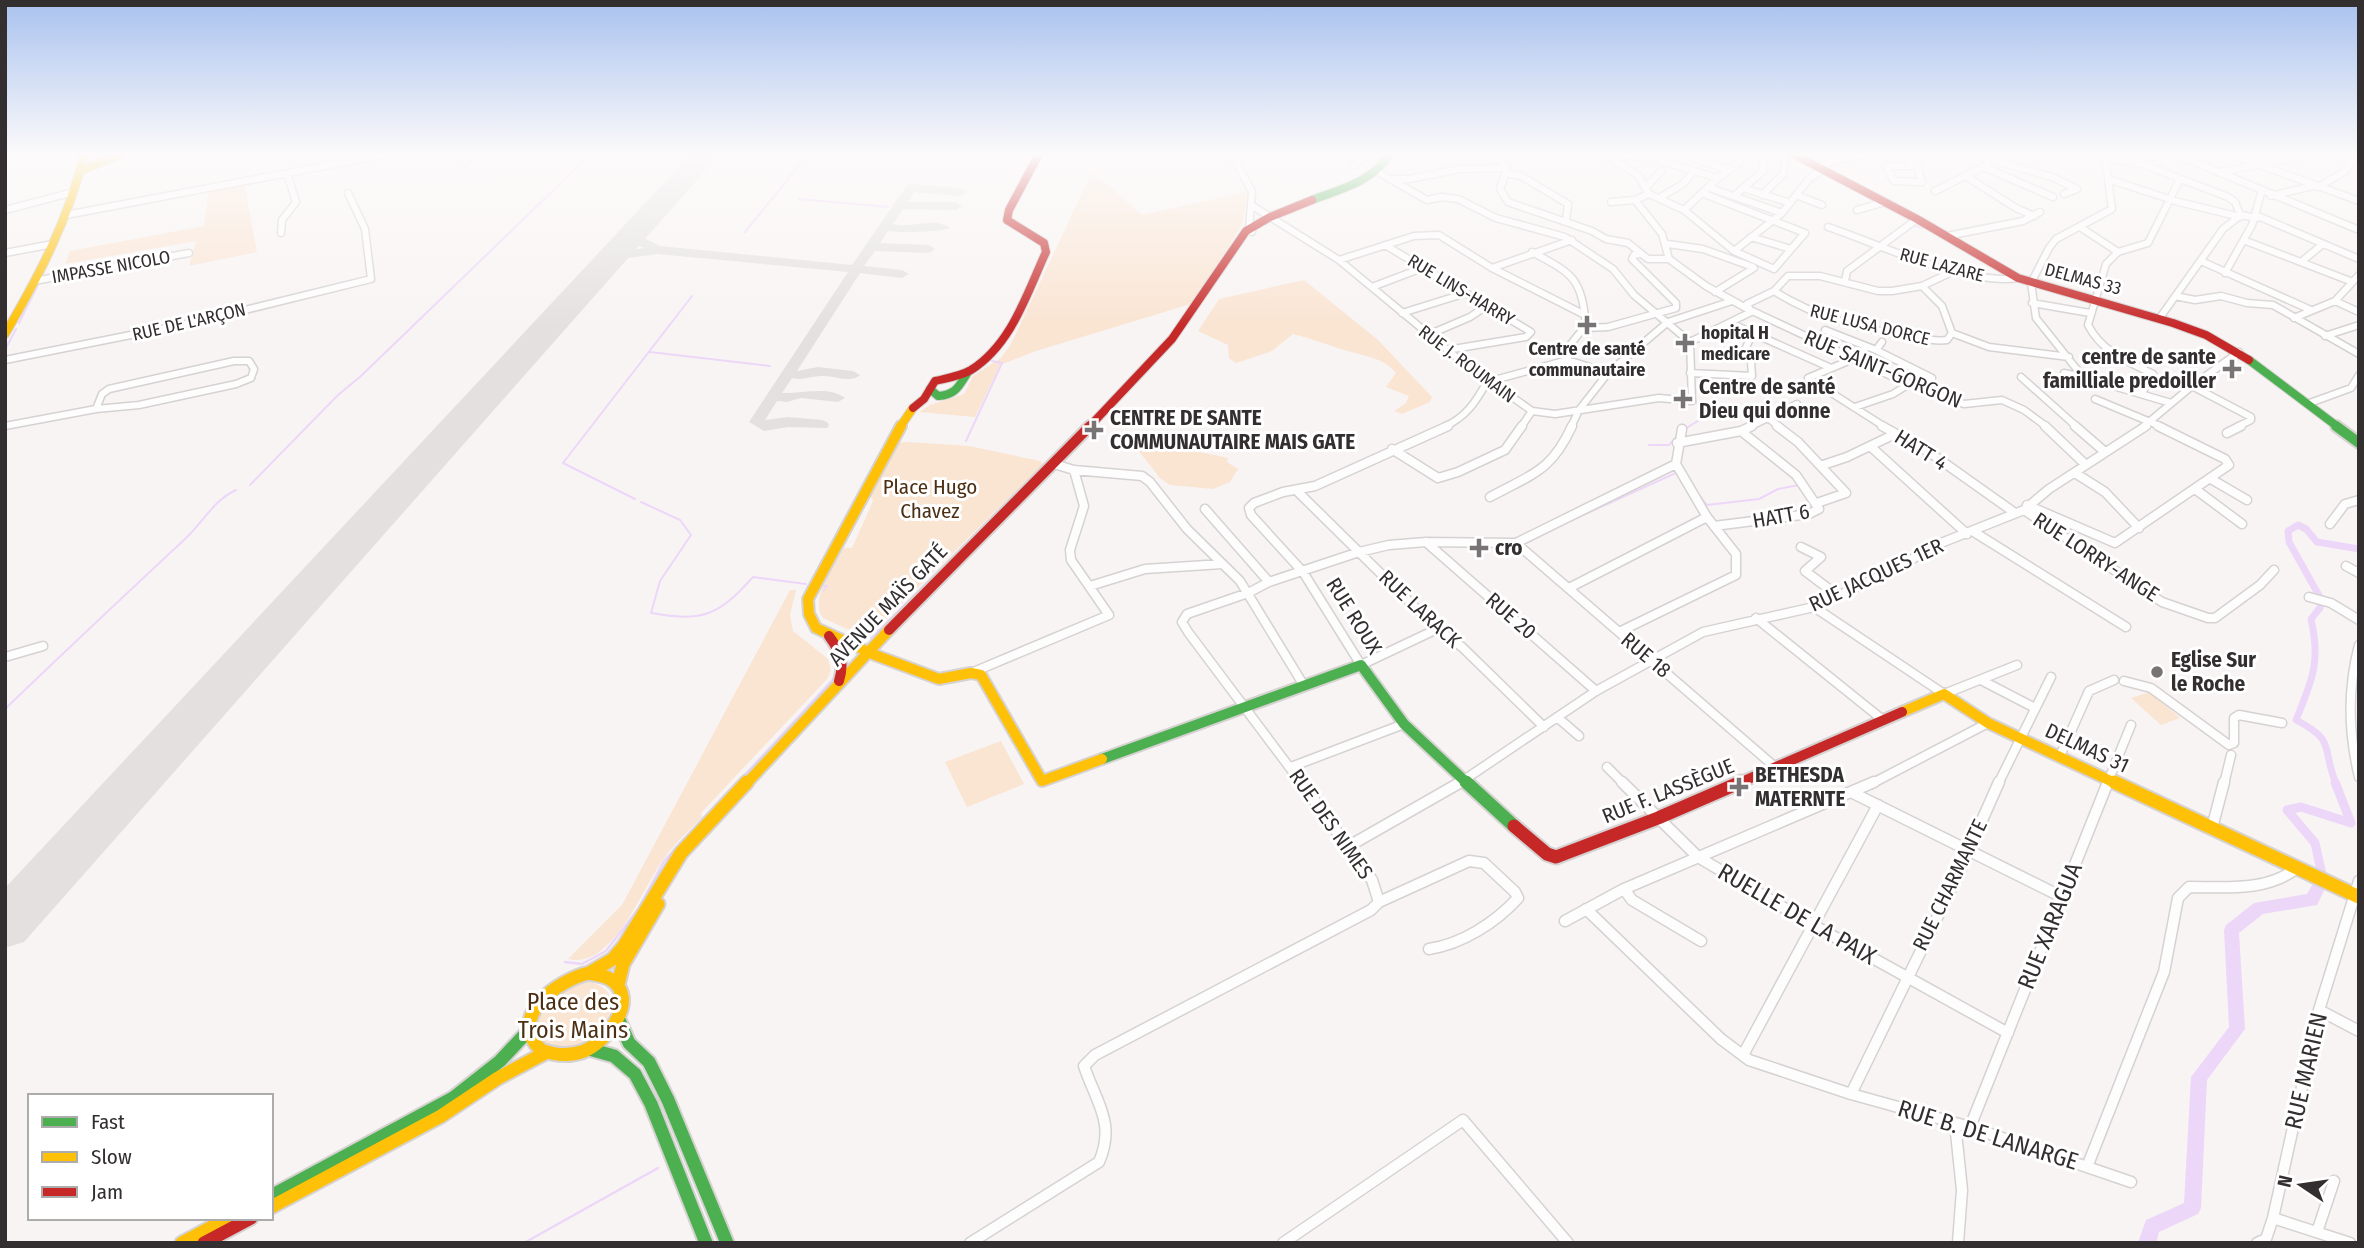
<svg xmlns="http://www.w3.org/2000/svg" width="2364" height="1248" viewBox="0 0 2364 1248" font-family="'Fira Sans Condensed',sans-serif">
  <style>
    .green { fill: #fae4d2 }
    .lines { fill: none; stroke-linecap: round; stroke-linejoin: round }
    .stream-far1 { stroke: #ecd7f9; stroke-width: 2 }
    .stream { stroke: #ecd7f9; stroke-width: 2.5 }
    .canal-far1 { stroke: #ecd7f9; stroke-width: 7 }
    .canal { stroke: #ecd7f9; stroke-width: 9 }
    .river { fill: #ecd7f9; fill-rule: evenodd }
    .taxiway { fill: #e4e0e0; fill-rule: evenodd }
    .runway { fill: #e4e0e0; fill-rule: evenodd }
    .street-far2-casing { stroke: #d6d2d2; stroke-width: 9 }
    .street-far1-casing { stroke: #d6d2d2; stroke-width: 11 }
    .street-casing { stroke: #d6d2d2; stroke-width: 13 }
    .fast-far2-casing { stroke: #d6d2d2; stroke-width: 10 }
    .fast-far1-casing { stroke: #d6d2d2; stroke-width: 14 }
    .fast-casing { stroke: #d6d2d2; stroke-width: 17 }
    .slow-far2-casing { stroke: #d6d2d2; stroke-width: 10 }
    .slow-far1-casing { stroke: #d6d2d2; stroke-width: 14 }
    .slow-casing { stroke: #d6d2d2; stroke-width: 17 }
    .jam-far2-casing { stroke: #d6d2d2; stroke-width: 10 }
    .jam-far1-casing { stroke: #d6d2d2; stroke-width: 14 }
    .jam-casing { stroke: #d6d2d2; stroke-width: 17 }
    .street-far2 { stroke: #fefdfd; stroke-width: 6 }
    .street-far1 { stroke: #fefdfd; stroke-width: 8 }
    .street { stroke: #fefdfd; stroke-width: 10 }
    .fast-far2 { stroke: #4caf50; stroke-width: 8 }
    .fast-far1 { stroke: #4caf50; stroke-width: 10 }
    .fast { stroke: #4caf50; stroke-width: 13 }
    .slow-far2 { stroke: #ffc107; stroke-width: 8 }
    .slow-far1 { stroke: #ffc107; stroke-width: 10 }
    .slow { stroke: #ffc107; stroke-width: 13 }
    .jam-far2 { stroke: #c62828; stroke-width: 8 }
    .jam-far1 { stroke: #c62828; stroke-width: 10 }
    .jam { stroke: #c62828; stroke-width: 13 }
    .poi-dot { fill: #787475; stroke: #fff; stroke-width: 2.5 }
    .labels { text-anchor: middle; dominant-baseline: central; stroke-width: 6; stroke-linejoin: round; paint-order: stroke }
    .far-street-label { font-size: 18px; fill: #332f30; stroke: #fff }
    .far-poi-label { font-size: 18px; font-weight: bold; fill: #332f30; stroke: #fff; text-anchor: start }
    .poi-label { font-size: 21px; font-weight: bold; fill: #332f30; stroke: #fff; text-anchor: start }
    .street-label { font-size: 21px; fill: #332f30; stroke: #fff }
    .park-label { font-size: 21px; fill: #4d3014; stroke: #fff }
    .near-street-label { font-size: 24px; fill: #332f30; stroke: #fff }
    .near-park-label { font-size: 24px; fill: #4d3014; stroke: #fff }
  </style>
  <rect width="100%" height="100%" fill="#f9f4f4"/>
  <path class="green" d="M1092,172L1142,215L1247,192L1243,223L1194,303L1036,351L1000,365L975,417L919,412L930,405L964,394L973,376L1001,358L1011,344Z
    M244,182L257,252L189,266L196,241L65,264L70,251L204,226L209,189Z
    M1304,280L1378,340L1432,397L1430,402L1402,414L1394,411L1406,403L1409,396L1386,387L1396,373C1382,356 1361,356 1341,349C1325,344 1309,338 1293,334L1272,351L1236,363L1229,358L1228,345L1198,331L1219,299Z
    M907,442L969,446L1040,461L1043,464L867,638L823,618C809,599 834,566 844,548H852L873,501L870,494L897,443Z
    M1138,450L1200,452L1228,458L1227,462L1238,469L1230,482L1213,489L1170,485L1160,478Z
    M790,590H796L790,615L793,631L828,659L831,670L827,679L701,813L702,817C689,831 673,845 662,861C642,890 612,970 568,959L622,905Z
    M2150,692L2180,718L2161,725L2131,698Z
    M1001,741L1024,784L967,807L945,762Z
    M581,981C659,987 565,1093 535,1032C540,999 552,992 581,981Z"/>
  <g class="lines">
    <path class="stream-far1" d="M799,199L888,207
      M1912,226L1930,229
      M745,232L806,157L767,154
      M19,323L39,283
      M1690,339L1709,329
      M1687,344V355
      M5,350L16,329
      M650,352L770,366
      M5,363L26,359
      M1685,429L1704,417L1705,411L1695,401
      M966,441L1002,363L992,361
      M1649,445H1669L1678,435
      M1040,469L1045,463
      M250,485L338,395L361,376L591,154
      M1695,490L1707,505L1759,499L1778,489L1799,485
      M635,499L563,463L692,296
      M641,502L680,520L691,535L660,581L651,613C703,622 718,616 753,577L806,584
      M1559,526L1678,472
      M824,586H827L824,590
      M871,638L992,518
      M5,709C65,651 125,595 186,538C203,522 214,500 236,490
      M736,784L835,677"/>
    <path class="stream" d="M565,962L582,964L606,951L639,908L664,861L737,782
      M524,1243L658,1168"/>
    <path class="canal-far1" d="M2336,784C2321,747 2337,741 2296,720C2312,680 2321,663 2311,619L2320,608L2321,599L2289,542L2288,531L2298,525L2306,529L2317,542L2359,549"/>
    <path class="canal" d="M2323,879L2315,843L2287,810L2301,807L2351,823L2335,782"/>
    <path class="river" d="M2323,873L2328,875L2330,879L2317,905L2263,914L2239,933L2245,1029L2207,1080L2201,1208L2198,1214L2159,1232L2156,1243H2138L2146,1220L2184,1203L2191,1077L2229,1027L2224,930L2226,925L2254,903L2307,894L2318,875Z"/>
    <path class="taxiway" d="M911,184L961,188L967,192L961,196L914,192L908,202H956L962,206L956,210L903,209L893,224C911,229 933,216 950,228C945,232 896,233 888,231L880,243L929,245L935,249L929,253L875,251L864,266L902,270L909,274L902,278L860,273L797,371L818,367L853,371L860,375C850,384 834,375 821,376C810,376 803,381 792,378L782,393C801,394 829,385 845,398L838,402L801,398L787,402L777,401L765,420L788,417L822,420L827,422L829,425L827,428L788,427L764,431L749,422L848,272L657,254L629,258L602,272L596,268L620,252L644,248L635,244L630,236L635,224L639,223L645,227L644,238L660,246L852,265L907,185Z"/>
    <path class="runway" d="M691,154H720L24,942L5,948V888Z"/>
    <defs>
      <path id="street-far2" d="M1232,154L1252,192L1249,229L1252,232
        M1495,154L1507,168L1500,189L1508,202L1592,231L1606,239L1628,243L1648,259H1669
        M1684,154L1727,170
        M1902,154L1917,165L1922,182L1894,181L1886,166H1917
        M1971,154L2052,177L2077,189
        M2105,154L2112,209L2056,239L2049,248L2031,283L2036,318L2083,377L2171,403
        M2141,154L2144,157L2142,164L2228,197L2235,202L2239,212
        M2175,154L2359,230
        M2230,154L2359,201
        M1604,155L1648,157L1718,178
        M1606,156L1638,175L1649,194
        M2105,158L2141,164
        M464,163L474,154
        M1354,165L1367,154
        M1819,167L1836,160L1865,154
        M1984,167L2053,197
        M2221,172L2311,154
        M1506,173L1521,176L1568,204L1566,221
        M1967,177L2016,208L2034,216
        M1393,179H1409L1459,169L1507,168
        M2108,179L2175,201L2240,217
        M1648,185L1661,171
        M2318,187L2344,172L2357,154
        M1710,188L1782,213
        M1743,188L1790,203
        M1935,191L1987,165
        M1649,194L1684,210L1734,251L1774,269
        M1649,194L1635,200L1662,234L1669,259
        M1704,194L1805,233L1774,269
        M2064,194L2077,189
        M1762,195L1783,174L1786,157L1780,154
        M1796,195L1822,205
        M1734,196L1763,171V154
        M2271,196L2313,186
        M1659,198L1683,184L1694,171
        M1611,202L1635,200
        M1251,205L1339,260L1461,361L1532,411L1555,414L1659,398L1692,401L1690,342L1634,295L1613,269L1565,237L1496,218L1458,199L1442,197L1427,200L1381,174
        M5,210L74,192
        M1684,210L1718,178L1740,162L1739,154
        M1857,210L1885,202
        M66,215L388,154
        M2258,216L2359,259
        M1828,227C1879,244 1965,286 2018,278
        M2080,227L2118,252
        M281,233L282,220L296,202L287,173
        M1947,236L2023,221L2040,212
        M1751,237L1791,249
        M2246,241L2350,281
        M1668,244L1703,249L1753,267
        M1385,245L1531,332L1526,337L1447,350
        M1734,251L1782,213L1809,179L1824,169
        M1532,252C1573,274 1581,277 1586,325L1570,345L1568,360
        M5,253L53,244
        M1669,259L1706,286L1746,308L1895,378L1964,404L2002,400L2024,410L2047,427
        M1339,260L1414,236L1439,235L1492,268L1585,315
        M2201,261L2311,310
        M2301,262L2323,244
        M1492,268L1572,240
        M2225,273L2252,225L2262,190
        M34,281L189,253
        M1845,281L1847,271L1917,219
        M1372,287L1422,268
        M1774,291C1815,317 1861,329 1909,336C1921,338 1934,342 1947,340L1952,333L1942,306L1922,286
        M1715,292L1754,268
        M2175,296L2195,300L2221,296L2247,303L2273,305L2359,354
        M2335,301L2359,312
        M2032,303L2090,313
        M1402,313L1463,294
        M2294,318L2335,301L2359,275
        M2159,319L2223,229L2241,215L2257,218
        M1730,323L1831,368
        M1585,328L1608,327L1676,308V303L1632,259L1634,255L1640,254
        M1825,330L1876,350L1882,342
        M1952,333L1989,347L2069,357
        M1428,335L1470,317L1485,307
        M2325,336L2359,325
        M1690,342L1751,312L1747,304L1774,291L1788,276H1820L1878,291H1892L1922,286L1954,271
        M1867,347L1853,359L1808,378L1885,427
        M1876,350L1932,378
        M5,360L196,322L371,279L365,229L348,193
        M234,361H249L254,369L251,378L236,384L139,405L96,409L102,394L109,389Z
        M1690,373L1752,376L1751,361L1744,352L1753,332
        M2064,373L2083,377
        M2021,377L2077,427
        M2192,386L2251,417V420L2237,427
        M2142,393L2153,374C2127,361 2102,352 2088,325L2106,264L2118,252L2148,243L2180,179
        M2095,399L2162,427
        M2307,404L2351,388L2359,375
        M1855,407L1893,394L1909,384
        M1768,418L1780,427
        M5,426L96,409
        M1444,427C1466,417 1475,403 1487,382L1568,360L1608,373
        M1521,427L1532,411
        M1571,427L1579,410L1608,373L1668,322L1732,301
        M1749,427L1797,404
        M2143,427L2192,386L2239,352"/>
      <path id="street-far1" d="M1777,426L1798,442L1846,493L1817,503
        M1882,426L1929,452L2015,513
        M2045,426L2086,465
        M2075,426L2105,452
        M2227,433L2241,426
        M1677,443L1741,431L1752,426
        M1870,446L1967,534
        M1392,449L1438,478L1458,472L1505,450L1522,426
        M1054,464L1074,470L1142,476L1150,482L1187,529L1240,581L1303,684
        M1823,465L1847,457L1895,434
        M2075,473L2105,492L2139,528
        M2211,479L2247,500
        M2195,489L2242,524
        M1296,490L1437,629L1462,647L1544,727
        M1490,497C1532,474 1551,472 1572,426
        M2027,505L2115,543L2229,465L2225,459L2158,426
        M1205,509L1269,582
        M2024,510L2162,602L2208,618H2215L2260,585L2274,570
        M2330,524L2345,504L2359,500
        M1714,526L1809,514L1819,509L1796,475L1741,431
        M1974,532L2126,627
        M1426,542L1596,691
        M1516,543L1775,767
        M1801,547L1821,557L1805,571L1837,595
        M2346,566L2359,573
        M1090,586L1145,569L1222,564
        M1569,588L1707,517
        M2309,597L2331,603L2359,620
        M1814,607L1944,694L2017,665
        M1756,618L1883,720
        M1437,629L1361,665L1303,572L1251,515L1249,508L1254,503L1283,492L1315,486L1448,426
        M1619,632L1736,575V554L1707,517L1676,464L1682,429
        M2359,645C2347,690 2348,732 2359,777
        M5,657L43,646
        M971,673L1109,615L1071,560L1070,550L1084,506L1074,470
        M1981,680L2033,707
        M2124,681L2151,688L2229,745L2234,743V718L2239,715L2282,723
        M1557,717L1579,736
        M2060,756L2089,691L2114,680
        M1291,767L1404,724
        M1607,767L1624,784
        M1302,784L1188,632L1182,622L1187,614L1248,593L1269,582L1359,552L1389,545L1426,542L1516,543L1676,464
        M1458,784L1596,691L1703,632L1814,607L1887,573L1941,543L2024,510L2049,489L2146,426
        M1871,784L1988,723
        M1998,784L2051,677
        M2107,784L2131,725
        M2224,784L2231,755"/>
      <path id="street" d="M1622,782L1698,857L1813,925L2008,1033
        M1853,793L2062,897
        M2212,828L2224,782
        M1349,846L1461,782
        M1624,889L1632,900L1701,941
        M1379,902L1469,861L1484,863L1515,892L1518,898C1495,923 1462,944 1429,949
        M1586,909L1721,1039L1749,1060L1851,1094L1970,1127L2131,1182
        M1565,921L1624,889L1874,782
        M2319,1010L2359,1031
        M1743,1055L1878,805
        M1851,1094L1955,881L1999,782
        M1955,1123L1962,1190L1958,1243
        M1970,1127L2108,782
        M2087,1167L2164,972L2178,898L2189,887C2226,887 2266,892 2297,868
        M2273,1218L2350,1243
        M2317,1232L2334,1181
        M970,1243L1099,1162C1116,1123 1096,1102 1084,1066L1095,1055L1371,910L1379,902L1372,880L1301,782
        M1283,1243L1463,1120L1568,1243
        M2257,1243L2266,1239L2273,1218L2319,1010L2359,881"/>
      <path id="fast-far2" d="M1312,200C1341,189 1372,182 1390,154
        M2249,360L2338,427
        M930,389L938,396C956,395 959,386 968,372"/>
      <path id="fast-far1" d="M2336,426L2359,443
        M1102,759L1361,665L1404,724L1468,784"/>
      <path id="fast" d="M1466,782L1514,826
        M619,1020L629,1043L649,1062L668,1100L727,1243
        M589,1049L614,1056L635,1074L651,1104L706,1243
        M271,1196L453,1098L500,1061L529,1030"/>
      <path id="slow-far2" d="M82,170L122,154
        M5,334C39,276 69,219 84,154
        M900,427L913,408"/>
      <path id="slow-far1" d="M901,426L808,599L809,614L816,628L875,655L939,679L971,673L981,675L1042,781L1102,759
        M1902,712L1944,694L1988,723L2117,784
        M746,784L889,630"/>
      <path id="slow" d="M2114,782L2359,897
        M589,973L613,959L624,946L681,853L747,782
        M589,973C596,975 604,975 610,979C641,998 607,1042 584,1051C569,1057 555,1055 541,1050C506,1017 558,980 589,973Z
        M618,985L623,964L658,904
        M271,1207L441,1116L498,1078L545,1053
        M182,1243L229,1218"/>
      <path id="jam-far2" d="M1793,154L1917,219L2018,278L2173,323L2206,335L2249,360
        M913,408L924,399L935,381C947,378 961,376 971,370C1012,344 1027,293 1046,252L1044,243L1007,220L1009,210L1039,154
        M1089,427L1172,339L1246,231L1270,217L1312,200"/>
      <path id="jam-far1" d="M889,630L1090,426
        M829,636C840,651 845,662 839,681
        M1737,784L1902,712"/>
      <path id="jam" d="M1514,826L1547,854L1556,857L1658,818L1741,782
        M204,1243L251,1218"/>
    </defs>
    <use href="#street-far2" class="street-far2-casing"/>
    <use href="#street-far1" class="street-far1-casing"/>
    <use href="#street" class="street-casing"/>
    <use href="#fast-far2" class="fast-far2-casing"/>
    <use href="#fast-far1" class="fast-far1-casing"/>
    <use href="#fast" class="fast-casing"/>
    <use href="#slow-far2" class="slow-far2-casing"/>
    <use href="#slow-far1" class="slow-far1-casing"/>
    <use href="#slow" class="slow-casing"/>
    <use href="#jam-far2" class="jam-far2-casing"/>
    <use href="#jam-far1" class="jam-far1-casing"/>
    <use href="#jam" class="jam-casing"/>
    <use href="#street-far2" class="street-far2"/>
    <use href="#street-far1" class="street-far1"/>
    <use href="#street" class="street"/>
    <use href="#fast-far2" class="fast-far2"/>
    <use href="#fast-far1" class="fast-far1"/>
    <use href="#fast" class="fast"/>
    <use href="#slow-far2" class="slow-far2"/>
    <use href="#slow-far1" class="slow-far1"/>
    <use href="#slow" class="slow"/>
    <use href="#jam-far2" class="jam-far2"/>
    <use href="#jam-far1" class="jam-far1"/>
    <use href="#jam" class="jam"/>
  </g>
  <linearGradient id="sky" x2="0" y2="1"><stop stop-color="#a9c2ef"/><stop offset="0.47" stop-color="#fcfafa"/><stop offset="1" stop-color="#fcfafa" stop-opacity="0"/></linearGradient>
  <rect width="2364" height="328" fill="url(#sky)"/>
  <g class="poi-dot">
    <path d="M1583.5 314.5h7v7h7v7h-7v7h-7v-7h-7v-7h7z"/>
    <path d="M1681.5 332.5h7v7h7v7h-7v7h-7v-7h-7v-7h7z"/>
    <path d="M2228.5 358.5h7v7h7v7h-7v7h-7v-7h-7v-7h7z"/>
    <path d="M1679.5 388.5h7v7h7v7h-7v7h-7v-7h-7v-7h7z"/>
    <path d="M1090.5 419.5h7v7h7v7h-7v7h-7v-7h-7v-7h7z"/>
    <path d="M1475.5 537.5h7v7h7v7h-7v7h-7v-7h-7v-7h7z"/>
    <circle cx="2157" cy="672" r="7"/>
    <path d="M1735.5 776.5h7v7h7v7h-7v7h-7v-7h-7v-7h7z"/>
  </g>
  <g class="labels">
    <g class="far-street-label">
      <text transform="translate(1942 265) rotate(15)">RUE LAZARE</text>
      <text transform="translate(111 267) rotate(-10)">IMPASSE NICOLO</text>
      <text transform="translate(2083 279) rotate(15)">DELMAS 33</text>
      <text transform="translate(1461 290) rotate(31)">RUE LINS-HARRY</text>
      <text transform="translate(189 322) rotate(-13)">RUE DE L'ARÇON</text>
      <text transform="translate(1870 325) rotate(14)">RUE LUSA DORCE</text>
      <text transform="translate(1467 364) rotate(37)">RUE J. ROUMAIN</text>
    </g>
    <g class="far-poi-label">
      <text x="1701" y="333">hopital H<tspan x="1701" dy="21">medicare</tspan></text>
      <text x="1587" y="349" text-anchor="middle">Centre de santé<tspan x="1587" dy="21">communautaire</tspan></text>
    </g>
    <g class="poi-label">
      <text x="2216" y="357" text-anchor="end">centre de sante<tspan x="2216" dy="24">familliale predoiller</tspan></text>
      <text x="1699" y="387">Centre de santé<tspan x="1699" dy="24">Dieu qui donne</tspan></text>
      <text x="1110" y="418">CENTRE DE SANTE<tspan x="1110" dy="24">COMMUNAUTAIRE MAIS GATE</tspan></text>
      <text x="1495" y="548">cro</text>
      <text x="2171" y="660">Eglise Sur<tspan x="2171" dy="24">le Roche</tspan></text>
      <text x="1755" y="775">BETHESDA<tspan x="1755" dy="24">MATERNTE</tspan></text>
    </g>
    <g class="street-label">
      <text transform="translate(1883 369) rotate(23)">RUE SAINT-GORGON</text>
      <text transform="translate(1921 450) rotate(32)">HATT 4</text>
      <text transform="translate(1781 516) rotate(-10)">HATT 6</text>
      <text transform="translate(2096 557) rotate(33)">RUE LORRY-ANGE</text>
      <text transform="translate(1876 575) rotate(-25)">RUE JACQUES 1ER</text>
      <text transform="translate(888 605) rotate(-46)">AVENUE MAÏS GATÉ</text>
      <text transform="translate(1420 609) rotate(43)">RUE LARACK</text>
      <text transform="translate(1354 616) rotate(58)">RUE ROUX</text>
      <text transform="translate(1511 616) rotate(41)">RUE 20</text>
      <text transform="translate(1646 655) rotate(40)">RUE 18</text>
      <text transform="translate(2087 748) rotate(25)">DELMAS 31</text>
      <text transform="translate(1668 791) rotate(-22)">RUE F. LASSÈGUE</text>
      <text transform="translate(1331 824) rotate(55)">RUE DES NIMES</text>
      <text transform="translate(1950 885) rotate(-64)">RUE CHARMANTE</text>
    </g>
    <g class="park-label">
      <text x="930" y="487">Place Hugo<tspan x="930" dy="24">Chavez</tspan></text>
    </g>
    <g class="near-street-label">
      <text transform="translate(1797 914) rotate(30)">RUELLE DE LA PAIX</text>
      <text transform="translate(2050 926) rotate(-68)">RUE XARAGUA</text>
      <text transform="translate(2306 1071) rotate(-77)">RUE MARIEN</text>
      <text transform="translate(1988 1135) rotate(17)">RUE B. DE LANARGE</text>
    </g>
    <g class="near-park-label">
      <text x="573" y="1002">Place des<tspan x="573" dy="28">Trois Mains</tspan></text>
    </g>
  </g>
  <rect width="2364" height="1248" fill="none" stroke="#332f30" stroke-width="14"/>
  <rect x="28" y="1094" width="245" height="126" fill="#ffffff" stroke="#adacac" stroke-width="2"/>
  <rect x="42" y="1117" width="35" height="10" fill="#4caf50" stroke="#adacac" stroke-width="2"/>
  <text x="91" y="1129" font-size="21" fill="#332f30">Fast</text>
  <rect x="42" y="1152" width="35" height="10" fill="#ffc107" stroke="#adacac" stroke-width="2"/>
  <text x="91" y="1164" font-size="21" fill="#332f30">Slow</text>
  <rect x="42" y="1187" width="35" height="10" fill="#c62828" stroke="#adacac" stroke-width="2"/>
  <text x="91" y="1199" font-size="21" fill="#332f30">Jam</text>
  <g transform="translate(2301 1185) rotate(283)" stroke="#ffffff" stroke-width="5" paint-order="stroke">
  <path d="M0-5L12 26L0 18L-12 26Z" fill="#332f30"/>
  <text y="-10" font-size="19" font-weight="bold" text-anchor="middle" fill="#332f30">N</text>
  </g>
</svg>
